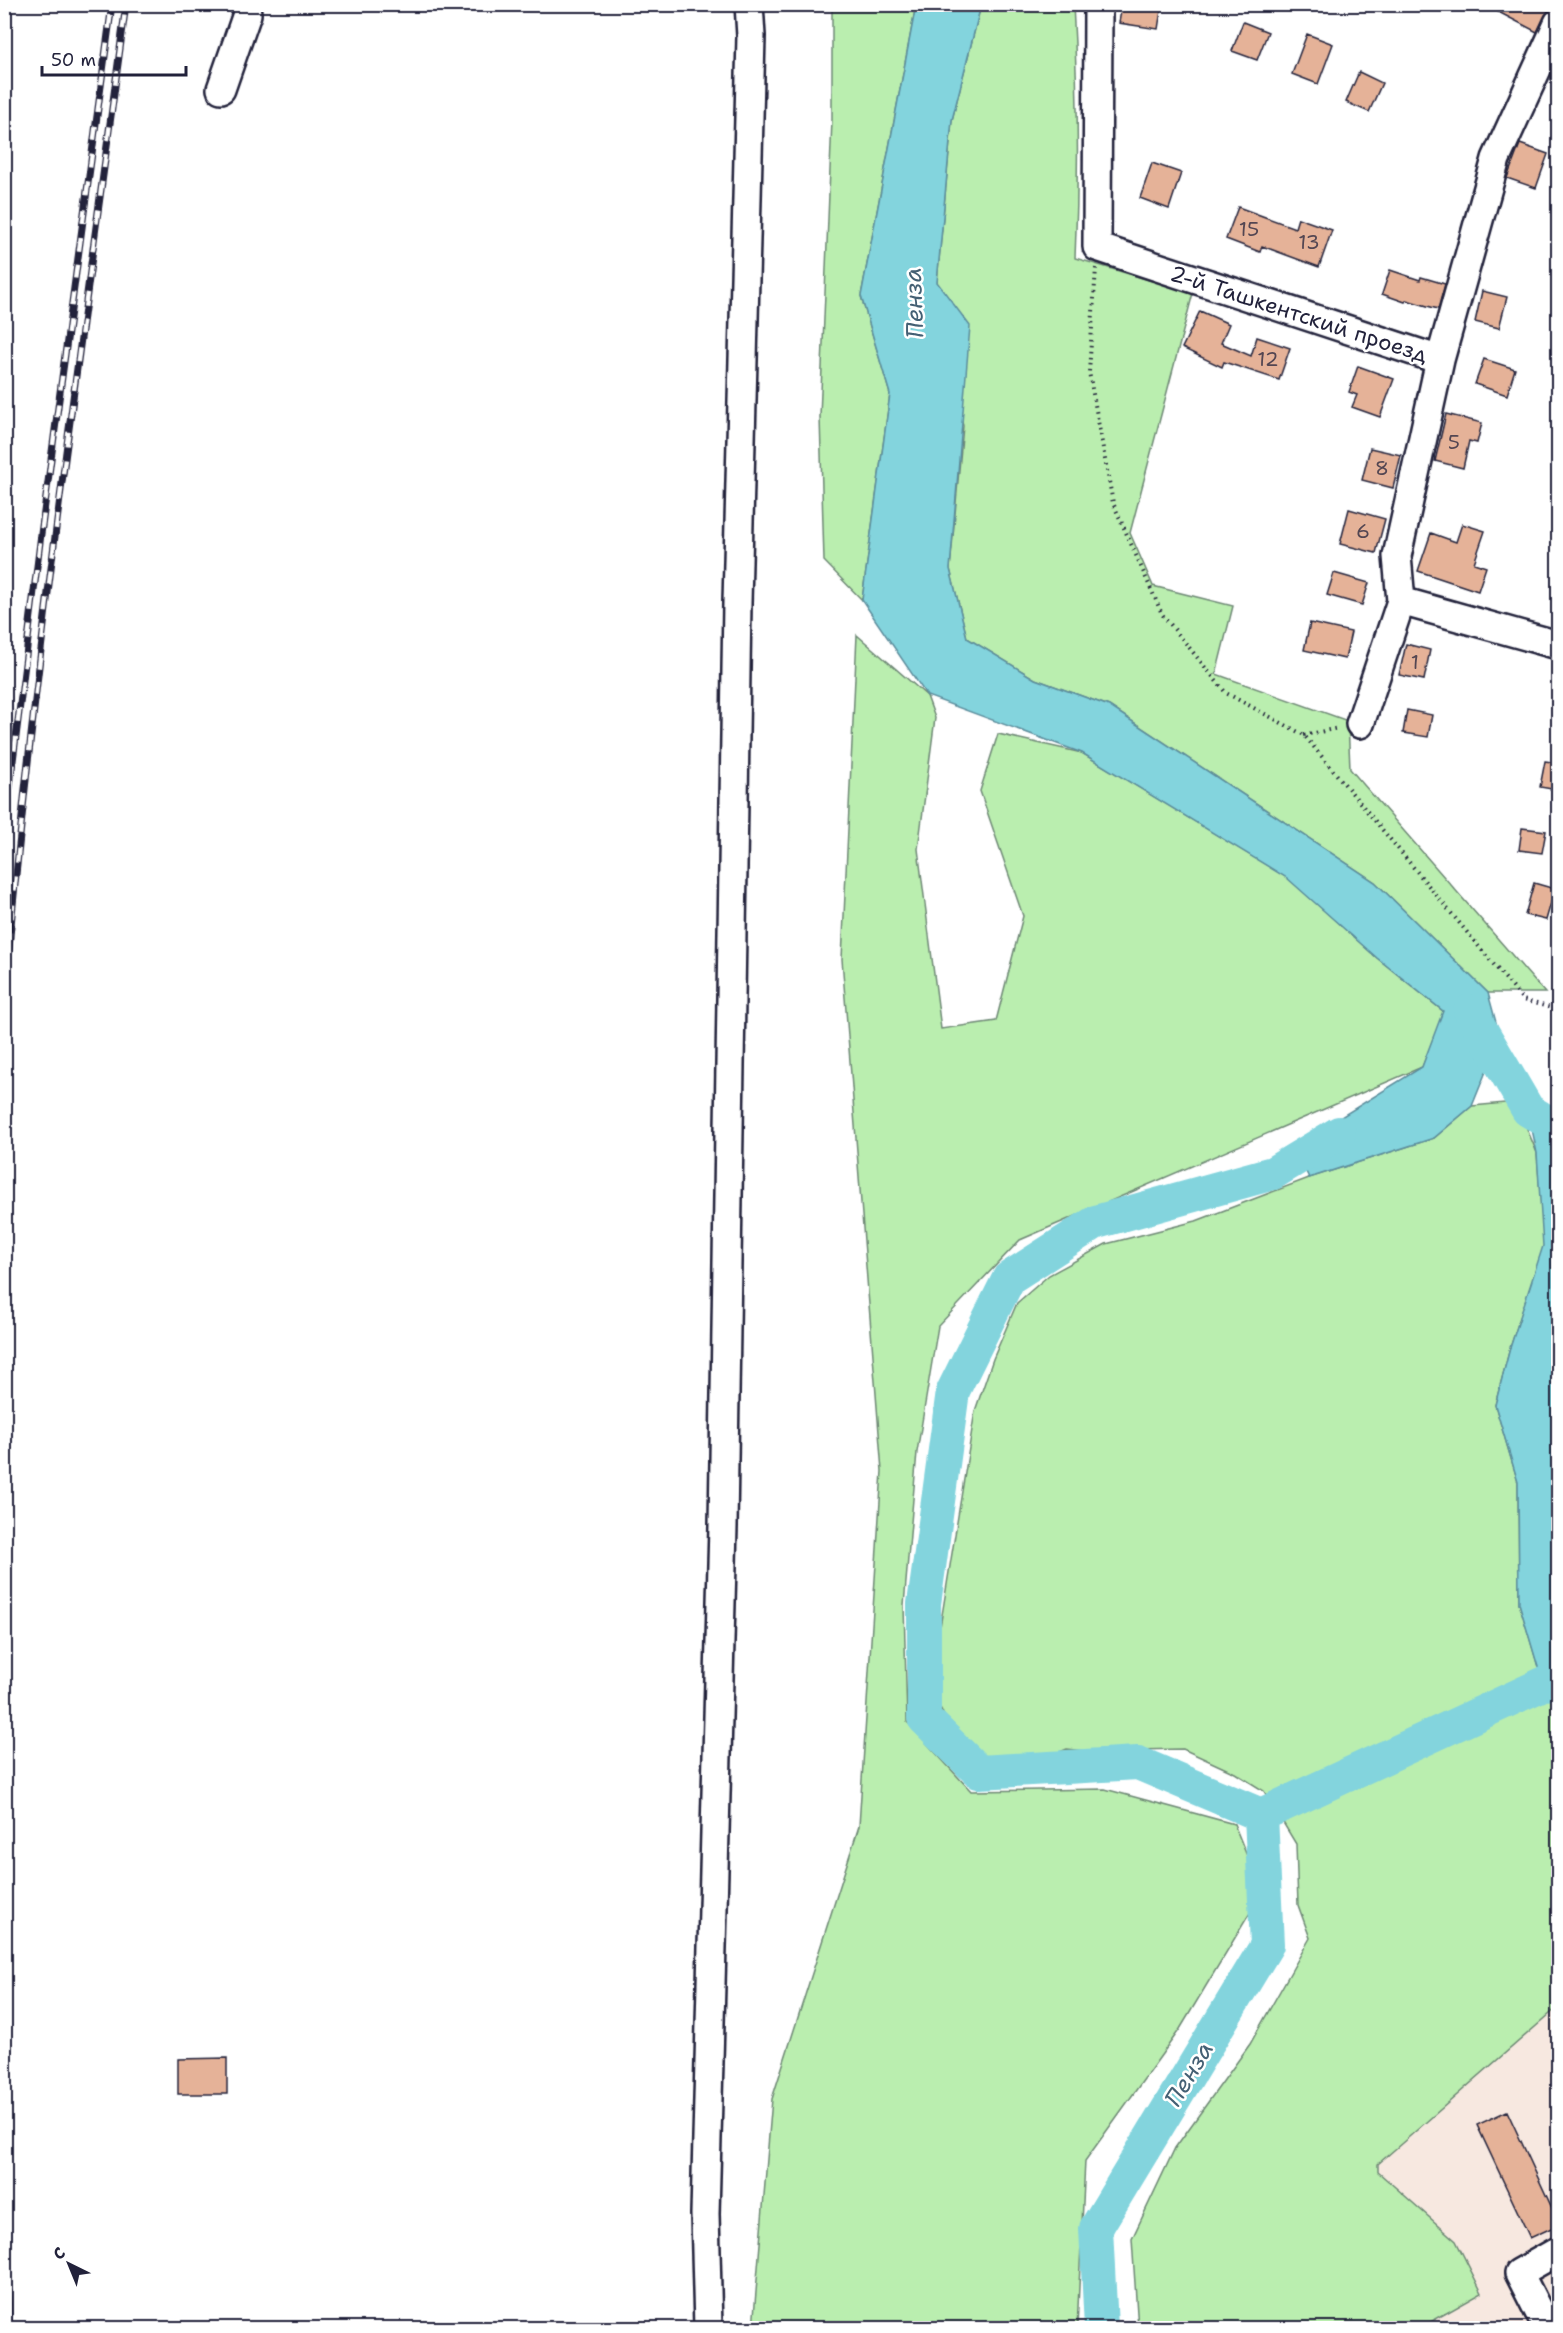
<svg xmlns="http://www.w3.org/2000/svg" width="1563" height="2333" viewBox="0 0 1563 2333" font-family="'Shantell Sans',sans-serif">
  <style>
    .built { fill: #f7e8e0 }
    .green { fill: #baeeaf; stroke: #6e8875; stroke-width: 1.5 }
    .water { fill: #83d4dd; stroke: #5c8d9c; stroke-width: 1.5 }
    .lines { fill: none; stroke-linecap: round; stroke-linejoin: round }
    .river { stroke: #83d4dd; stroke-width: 34 }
    .building { fill: #e5b298; stroke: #22223b; stroke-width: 1.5 }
    .minor-casing { stroke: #22223b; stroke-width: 32 }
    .path { stroke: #22223b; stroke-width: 4; stroke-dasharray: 1.5 4.5; stroke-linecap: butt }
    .minor { stroke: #fff; stroke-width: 27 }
    .rail-casing { stroke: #22223b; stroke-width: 7 }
    .rail { stroke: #fff; stroke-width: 4.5; stroke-dasharray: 14; stroke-linecap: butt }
    .labels { text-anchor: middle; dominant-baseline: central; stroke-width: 5; stroke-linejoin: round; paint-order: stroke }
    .number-label { font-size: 20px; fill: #534652 }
    .street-label { font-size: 22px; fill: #22223b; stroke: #fff }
    .water-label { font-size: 24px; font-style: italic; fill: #446074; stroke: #fff }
  </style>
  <rect width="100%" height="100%" fill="#fff"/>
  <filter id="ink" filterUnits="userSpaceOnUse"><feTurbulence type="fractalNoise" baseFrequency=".0167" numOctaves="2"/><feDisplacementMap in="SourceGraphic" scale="12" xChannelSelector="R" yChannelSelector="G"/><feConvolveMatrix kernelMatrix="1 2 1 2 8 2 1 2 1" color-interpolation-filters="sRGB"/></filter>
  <g filter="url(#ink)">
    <path class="built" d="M1558,2007V2328H1420L1482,2293L1456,2241L1378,2172V2163Z"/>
    <path class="green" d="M832,5H916L861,296L890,394L862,600L824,561L820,417L832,120Z
      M981,5H1073C1078,89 1079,173 1075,258L1193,293L1130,533L1153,586L1233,606L1216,674L1348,721L1350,769L1545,993H1488L1375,882L1109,706L1035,679L967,638L950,569L963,426L937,282L952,120Z
      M857,635L927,696L935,718L918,849L941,1029L996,1021L1023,916L980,791L998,734L1082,753L1288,878L1377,958L1444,1012L1422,1067L1020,1240L938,1326L917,1452L904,1605L907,1722L971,1791L1105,1789L1234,1824L1262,1893L1180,2029L1085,2161L1077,2328H753L772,2099L859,1826L882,1471L842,959Z
      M1516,1102L1537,1153L1544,1246L1510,1348L1495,1405L1518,1482L1519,1603L1543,1683H1558V2007L1378,2164V2172L1456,2241L1482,2293L1420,2328H1138L1132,2239L1175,2148L1250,2044L1310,1938L1298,1905L1296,1844L1264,1791L1235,1773L1183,1749L1086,1751L1067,1749L1036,1761L981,1760L951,1730L935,1697L938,1640L975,1411L993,1359L1017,1303L1049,1275L1106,1244L1196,1221L1309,1178L1434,1138L1472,1106Z"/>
    <path class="water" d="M916,5H981L952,120L937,282L970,326L950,569L967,638L1035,679L1109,706L1375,882L1488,993L1500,1037L1472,1106L1434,1138L1309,1178L1294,1146L1422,1067L1443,1011L1377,958L1287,878L1082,753L927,696L862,600L890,394L861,296Z
      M1528,1110L1558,1128V1683L1543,1684L1519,1603L1518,1482L1495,1405L1510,1348L1543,1246L1537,1153Z"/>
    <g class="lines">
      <path class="river" d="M1470,1011L1528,1110L1558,1128
        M1339,1133L1273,1173L1096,1222L1009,1278L953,1391L924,1604V1718L979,1772L1138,1763L1261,1815L1543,1684L1558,1683
        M1101,2328L1096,2228L1267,1945L1261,1815"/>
    </g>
    <path class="building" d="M1122,4H1162L1158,29L1119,23Z
      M1483,4H1552L1537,32Z
      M1243,22L1268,32L1257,60L1232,51Z
      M1307,34L1333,44L1318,84L1292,74Z
      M1359,72L1382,83L1369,112L1346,102Z
      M1520,144L1548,154L1536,188L1507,178Z
      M1152,163L1181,173L1169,209L1140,198Z
      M1238,207L1295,228L1298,218L1332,230L1319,267L1262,246L1260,252L1226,239Z
      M1390,270L1420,280L1421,277L1445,284L1438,309L1406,300L1405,302L1382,294Z
      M1482,291L1507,297L1499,328L1475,322Z
      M1200,311L1229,324L1221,343L1251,356L1257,337L1290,348L1279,380L1224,362L1222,367L1182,348Z
      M1484,359L1515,369L1507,395L1475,384Z
      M1358,366L1394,379L1380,417L1352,407L1357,395L1349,392Z
      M1446,414L1482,423L1477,443L1469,441L1463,468L1435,461Z
      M1370,448L1401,455L1393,488L1362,480Z
      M1349,509L1385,519L1376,553L1340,544Z
      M1462,524L1485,531L1474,563L1486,567L1478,591L1418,571L1431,533L1456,542Z
      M1334,573L1369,583L1362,605L1327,595Z
      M1310,623L1351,632L1345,659L1304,650Z
      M1406,644L1430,650L1424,680L1399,675Z
      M1407,710L1432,715L1428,737L1403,733Z
      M1545,761L1558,763V790L1540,787Z
      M1522,828L1546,831L1542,853L1519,850Z
      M1534,883L1555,889L1546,920L1525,915Z
      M227,2058V2094H178V2059Z
      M1507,2111L1558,2221V2225L1530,2238L1477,2125Z"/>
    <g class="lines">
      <defs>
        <path id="minor" d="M1098,4L1097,247L1440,360L1397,556L1401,601L1558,645
          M221,89L247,14L246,4
          M1440,360L1496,159L1558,23
          M1360,724L1401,601
          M708,2328L705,2214L723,1526L737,603L751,36L749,4
          M1547,2328L1519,2273L1558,2251"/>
      </defs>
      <use href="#minor" class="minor-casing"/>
      <path class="path" d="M1096,268L1089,372L1113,503L1162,614L1226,693L1304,735L1523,1000L1558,1010
        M1304,735L1339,728"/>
      <use href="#minor" class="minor"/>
      <defs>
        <path id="rail" d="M4,834L41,534L112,4
          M4,1002C33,668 82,336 126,4
          M4,2166L9,2328"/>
      </defs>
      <use href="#rail" class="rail-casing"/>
      <use href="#rail" class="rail"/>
    </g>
  </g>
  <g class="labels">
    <g class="number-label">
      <text x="1249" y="229">15</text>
      <text x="1309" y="242">13</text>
      <text x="1268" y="359">12</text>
      <text x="1454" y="442">5</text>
      <text x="1382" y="468">8</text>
      <text x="1363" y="531">6</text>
      <text x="1415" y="662">1</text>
    </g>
    <g class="street-label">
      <text transform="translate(1299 314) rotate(18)">2-й Ташкентский проезд</text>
    </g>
    <g class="water-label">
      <text transform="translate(914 303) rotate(-92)">Пенза</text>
      <text transform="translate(1189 2074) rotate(-59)">Пенза</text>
    </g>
  </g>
  <rect width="1563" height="2333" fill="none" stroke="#fff" stroke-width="24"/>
  <rect x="12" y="12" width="1539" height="2309" fill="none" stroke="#22223b" stroke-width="2" filter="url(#ink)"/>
  <g transform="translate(69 2264) rotate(317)" stroke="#ffffff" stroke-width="4.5" paint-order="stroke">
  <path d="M0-4.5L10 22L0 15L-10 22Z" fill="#22223b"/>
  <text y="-9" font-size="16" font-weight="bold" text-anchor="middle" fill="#22223b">С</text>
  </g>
  <path d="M42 66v9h144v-9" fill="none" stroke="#22223b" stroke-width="3"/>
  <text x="51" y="66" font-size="18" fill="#22223b" stroke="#ffffff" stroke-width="4.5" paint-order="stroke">50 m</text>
</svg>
